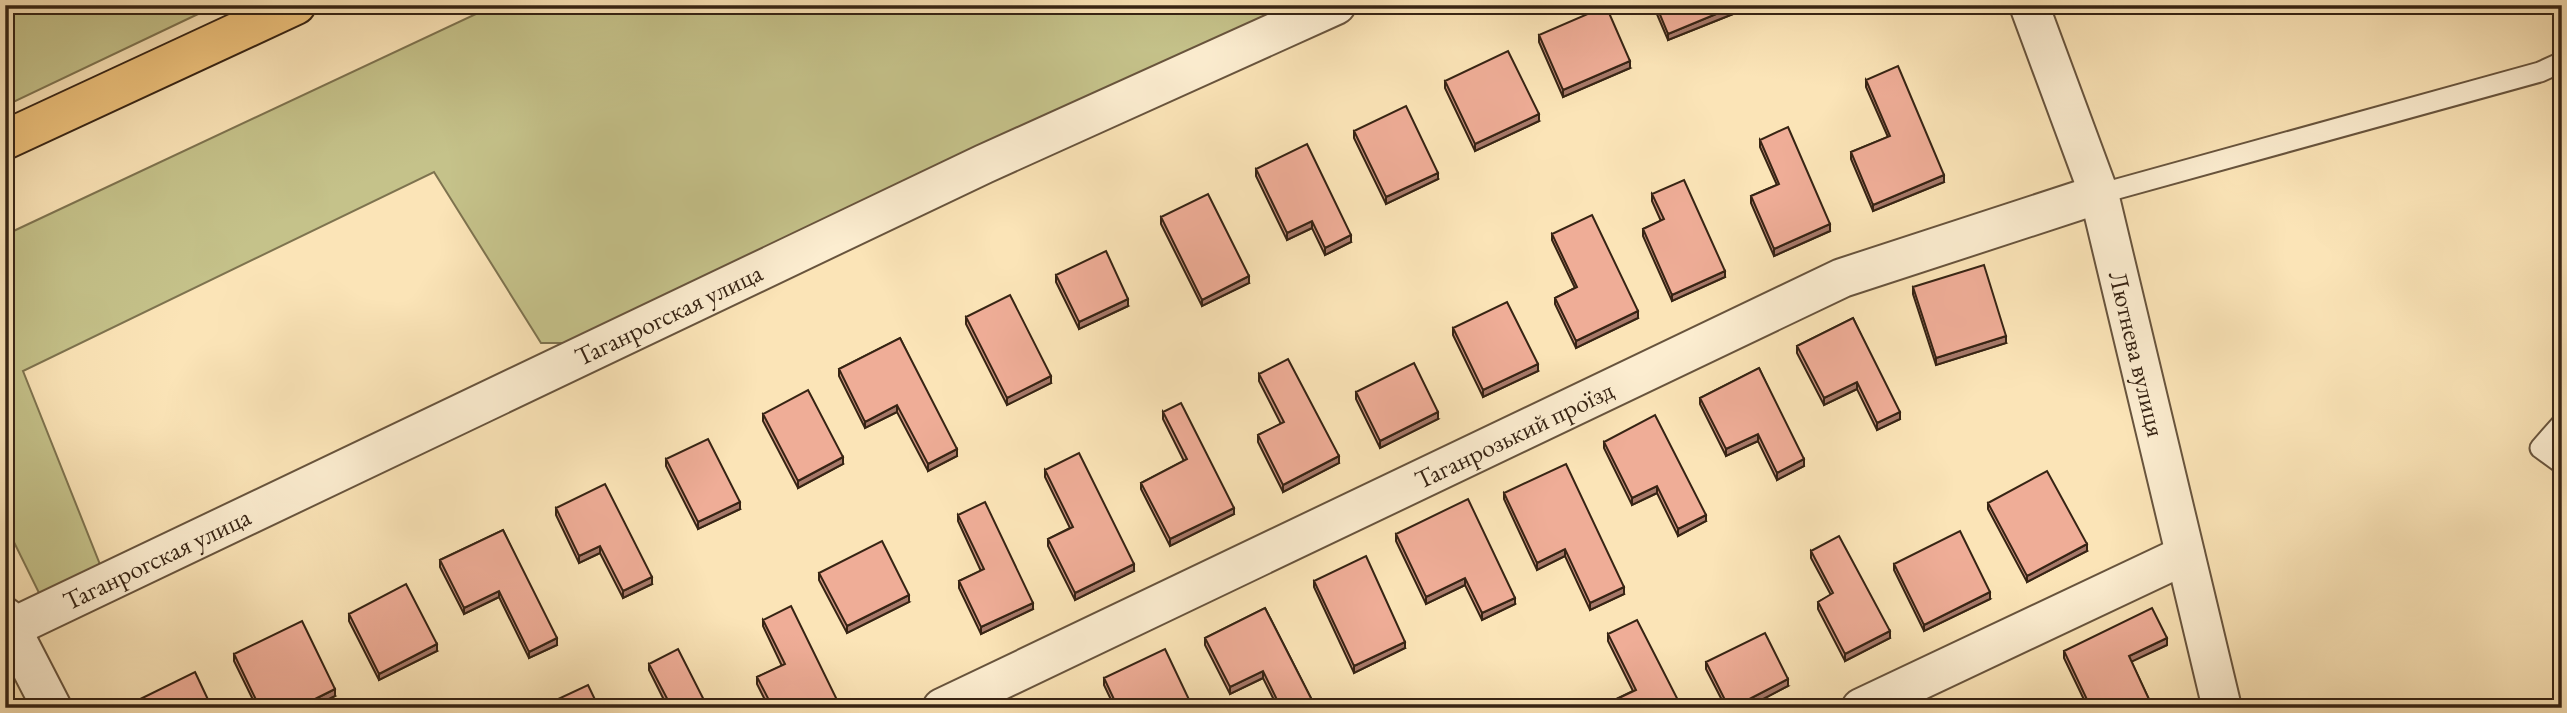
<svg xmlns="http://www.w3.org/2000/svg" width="2567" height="713" viewBox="0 0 2567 713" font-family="'EB Garamond',serif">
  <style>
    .green { fill: #c5c28a; stroke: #7e734f; stroke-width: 2 }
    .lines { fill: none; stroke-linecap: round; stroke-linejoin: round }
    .service-casing { stroke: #68543d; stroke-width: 23 }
    .minor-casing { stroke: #68543d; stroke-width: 42 }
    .trunk-casing { stroke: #372414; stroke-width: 42 }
    .service { stroke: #fcedd0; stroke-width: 19 }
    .minor { stroke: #fcedd0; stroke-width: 38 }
    .trunk { stroke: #eec27c; stroke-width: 38 }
    .wall { fill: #ce9582; stroke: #372414; stroke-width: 2 }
    .shaded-wall { fill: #a7796a; stroke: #372414; stroke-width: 2 }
    .building { fill: #efad97; stroke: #372414; stroke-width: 2 }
    .labels { text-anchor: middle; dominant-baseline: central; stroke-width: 5; stroke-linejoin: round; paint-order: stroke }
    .street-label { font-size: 26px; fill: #372414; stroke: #fcedd0 }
  </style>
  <rect width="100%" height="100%" fill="#fbe4b7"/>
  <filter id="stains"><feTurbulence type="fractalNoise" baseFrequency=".00286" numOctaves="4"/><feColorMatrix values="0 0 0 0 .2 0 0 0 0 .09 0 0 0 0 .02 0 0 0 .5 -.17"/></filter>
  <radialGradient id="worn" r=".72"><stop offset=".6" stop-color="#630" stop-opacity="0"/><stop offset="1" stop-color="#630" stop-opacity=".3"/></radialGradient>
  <path class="green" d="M5,5H217L5,106Z
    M495,5H1316L595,343H541L434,172L23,371L101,567L41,597L5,524V235Z"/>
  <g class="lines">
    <defs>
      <path id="service" d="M2099,194L2540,72L2562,62
        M2562,423L2540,448L2562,464"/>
      <g id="minor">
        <path id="s1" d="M2029,5L2099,194L2222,708"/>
        <path d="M5,617L52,708"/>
        <path id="s2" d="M5,631L984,164L1336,5"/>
        <path id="s3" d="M942,708L1842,278L2099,194"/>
        <path d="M1861,708L2185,555"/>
      </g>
      <path id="trunk" d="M5,140L296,5"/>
    </defs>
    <use href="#service" class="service-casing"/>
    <use href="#minor" class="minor-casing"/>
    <use href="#trunk" class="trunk-casing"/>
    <use href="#service" class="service"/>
    <use href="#minor" class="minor"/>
    <use href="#trunk" class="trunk"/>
  </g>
  <path class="wall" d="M1653,5H1732L1733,14L1668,40Z
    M1539,35L1630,68L1563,97L1539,42Z
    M1866,80L1944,182L1873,211L1851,159V152L1888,137L1866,87Z
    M1445,81L1539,121L1475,151L1445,88Z
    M1354,131L1438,179L1386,204L1354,138Z
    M1760,140L1830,231L1774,256L1751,203V196L1777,185L1760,147Z
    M1256,169L1351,242L1325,255L1312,228L1287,240L1256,176Z
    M1652,194L1725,277L1672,301L1643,236V229L1661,221L1652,201Z
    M1161,217L1249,283L1202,306L1161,224Z
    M1552,234L1638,318L1576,348L1555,304V298L1575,288L1552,240Z
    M1056,275L1128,306L1079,329L1056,282Z
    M1913,287L2006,343L1936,365L1913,294Z
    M966,317L1051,383L1007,405L966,324Z
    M1853,318L1900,419L1877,430L1857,389L1824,405L1797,353V346Z
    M1453,328L1538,371L1483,397L1453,335Z
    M900,338L957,456L928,471L897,412L865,428L839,376V369Z
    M1759,368L1804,466L1777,480L1758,441L1726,456L1700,404V398Z
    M1259,374L1339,463L1283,492L1258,442V435L1281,424L1259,381Z
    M1356,392L1438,419L1380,448L1356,399Z
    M1163,412L1234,514L1170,546L1141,489V483L1184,461L1163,419Z
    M763,414L843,464L798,488L763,421Z
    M1604,442L1706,521L1678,536L1657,493L1632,505L1604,448Z
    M666,459L740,509L698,529L666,466Z
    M1045,470L1134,571L1075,600L1048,546V539L1070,528L1045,477Z
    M1504,493L1624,594L1590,610L1565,556L1537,570L1504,499Z
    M1988,503L2087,551L2027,582L1988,509Z
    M556,508L652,584L623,598L600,553L579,563L556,515Z
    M958,515L1033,609L981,634L959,588V581L981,571L958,521Z
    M503,530L557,645L529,658L499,597L464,614L440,567V560Z
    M1396,534L1515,604L1482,620L1465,585L1426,604L1396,541Z
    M1811,551L1890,638L1845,661L1818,609V602L1831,595L1811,558Z
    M1894,564L1990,599L1924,631L1894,570Z
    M819,573L909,602L847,633L819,580Z
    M1314,581L1405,648L1354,673L1314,587Z
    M1265,608L1316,708H1278L1263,678L1230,694L1205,645V638Z
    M349,614L437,651L379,680L349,621Z
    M763,620L839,708H769L757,684V677L782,666L763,626Z
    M1608,634L1682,708H1604V705L1633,691L1608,641Z
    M2167,645L2131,661L2153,708H2088L2064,658V651Z
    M234,654L335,696L311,708H257L234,661Z
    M1706,662L1788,686L1746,708H1726L1706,669Z
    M649,664L708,708H668L649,670Z
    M1104,678L1193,708H1115L1104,685Z"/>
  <path class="shaded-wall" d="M1733,7V14L1668,40V34Z
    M1630,61V68L1563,97V90Z
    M1539,114V121L1475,151V144Z
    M1438,173V179L1386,204V197Z
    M1944,175V182L1873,211V205Z
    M1312,221V228L1287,240V233Z
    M1830,224V231L1774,256V249Z
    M1351,235V242L1325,255V248Z
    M1725,271V277L1672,301V295Z
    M1249,276V283L1202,306V300Z
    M1128,299V306L1079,329V322Z
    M1638,311V318L1576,348V341Z
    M2006,336V343L1936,365V358Z
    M1538,364V371L1483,397V390Z
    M1051,376V383L1007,405V398Z
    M1857,382V389L1824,405V398Z
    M897,405V412L865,428V422Z
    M1438,412V419L1380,448V441Z
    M1900,412V419L1877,430V423Z
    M1758,434V441L1726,456V449Z
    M957,449V456L928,471V464Z
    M1339,456V463L1283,492V485Z
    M843,457V464L798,488V481Z
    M1804,459V466L1777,480V473Z
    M1657,486V493L1632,505V498Z
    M740,502V509L698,529V522Z
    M1234,508V514L1170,546V539Z
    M1706,515V521L1678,536V529Z
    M2087,544V551L2027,582V576Z
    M600,546V553L579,563V556Z
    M1565,549V556L1537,570V563Z
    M1134,564V571L1075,600V593Z
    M652,577V584L623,598V591Z
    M1465,578V585L1426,604V597Z
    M1624,587V594L1590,610V603Z
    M499,591V597L464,614V608Z
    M1990,592V599L1924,631V625Z
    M909,595V602L847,633V626Z
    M1515,598V604L1482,620V613Z
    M1033,603V609L981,634V627Z
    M1890,631V638L1845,661V654Z
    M557,638V645L529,658V652Z
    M2167,638V645L2129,663V656Z
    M1405,642V648L1354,673V666Z
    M437,644V651L379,680V674Z
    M1263,671V678L1230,694V687Z
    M1788,679V686L1746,708H1732Z
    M335,689V696L311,708H297Z"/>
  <path class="building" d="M1656,5H1732L1733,7L1668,34Z
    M1606,6L1630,61L1563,90L1539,35Z
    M1508,51L1539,114L1475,144L1445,81Z
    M1898,66L1944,175L1873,205L1851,152L1890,136L1866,80Z
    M1406,106L1438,173L1386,197L1354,131Z
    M1788,127L1830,224L1774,249L1751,196L1779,184L1760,140Z
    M1307,144L1351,235L1325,248L1312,221L1287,233L1256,169Z
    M1684,180L1725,271L1672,295L1643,229L1664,219L1652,194Z
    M1208,194L1249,276L1202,300L1161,217Z
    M1592,215L1638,311L1576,341L1555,298L1577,287L1552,234Z
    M1106,251L1128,299L1079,322L1056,275Z
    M1984,265L2006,336L1936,358L1913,287Z
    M1010,295L1051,376L1007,398L966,317Z
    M1507,302L1538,364L1483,390L1453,328Z
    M1853,318L1900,412L1877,423L1857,382L1824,398L1797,346Z
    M900,338L957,449L928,464L897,405L865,422L839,369Z
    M1288,359L1339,456L1283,485L1258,435L1284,422L1259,374Z
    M1414,363L1438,412L1380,441L1356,392Z
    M1759,368L1804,459L1777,473L1758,434L1726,449L1700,398Z
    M808,390L843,457L798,481L763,414Z
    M1181,403L1234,508L1170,539L1141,483L1187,459L1163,412Z
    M1655,415L1706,515L1678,529L1657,486L1632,498L1604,442Z
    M708,439L740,502L698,522L666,459Z
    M1079,453L1134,564L1075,593L1048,539L1073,527L1045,470Z
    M1566,464L1624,587L1590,603L1565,549L1537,563L1504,493Z
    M2047,471L2087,544L2027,576L1988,503Z
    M605,484L652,577L623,591L600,546L579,556L556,508Z
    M1468,499L1515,598L1482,613L1465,578L1426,597L1396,534Z
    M985,502L1033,603L981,627L959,581L984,569L958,515Z
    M503,530L557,638L529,652L499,591L464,608L440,560Z
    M1960,531L1990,592L1924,625L1894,564Z
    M1839,536L1890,631L1845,654L1818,602L1833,593L1811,551Z
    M882,541L909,595L847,626L819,573Z
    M1366,556L1405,642L1354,666L1314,581Z
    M406,584L437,644L379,674L349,614Z
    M791,606L839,704L831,708H773L757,677L785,664L763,620Z
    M1265,608L1316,708H1281L1263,671L1230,687L1205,638Z
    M2152,608L2167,638L2129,656L2153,708H2091L2064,651Z
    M1637,620L1682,708H1606L1604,705L1636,690L1608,634Z
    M302,621L335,689L297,708H260L234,654Z
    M1765,633L1788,679L1732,708H1729L1706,662Z
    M678,649L708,708H672L649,664Z
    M1165,649L1193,708H1118L1104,678Z
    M195,672L212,708H122Z
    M588,685L599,708H560L556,700Z
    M1067,704L1069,708H1060Z"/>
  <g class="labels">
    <g class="street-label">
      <text stroke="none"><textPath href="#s2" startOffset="735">Таганрогская улица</textPath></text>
      <text stroke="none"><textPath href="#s1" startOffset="366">Лютнева вулиця</textPath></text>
      <text stroke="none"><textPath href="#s3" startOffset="634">Таганрозький проїзд</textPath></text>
      <text stroke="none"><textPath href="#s2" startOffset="168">Таганрогская улица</textPath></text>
    </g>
  </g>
  <rect width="2567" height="713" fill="none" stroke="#fbe4b7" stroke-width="28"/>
  <rect x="7" y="7" width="2553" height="699" fill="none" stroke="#372414" stroke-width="3.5"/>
  <rect x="14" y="14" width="2539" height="685" fill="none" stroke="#372414" stroke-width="2"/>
  <rect width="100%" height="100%" filter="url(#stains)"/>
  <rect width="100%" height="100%" fill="url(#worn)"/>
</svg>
